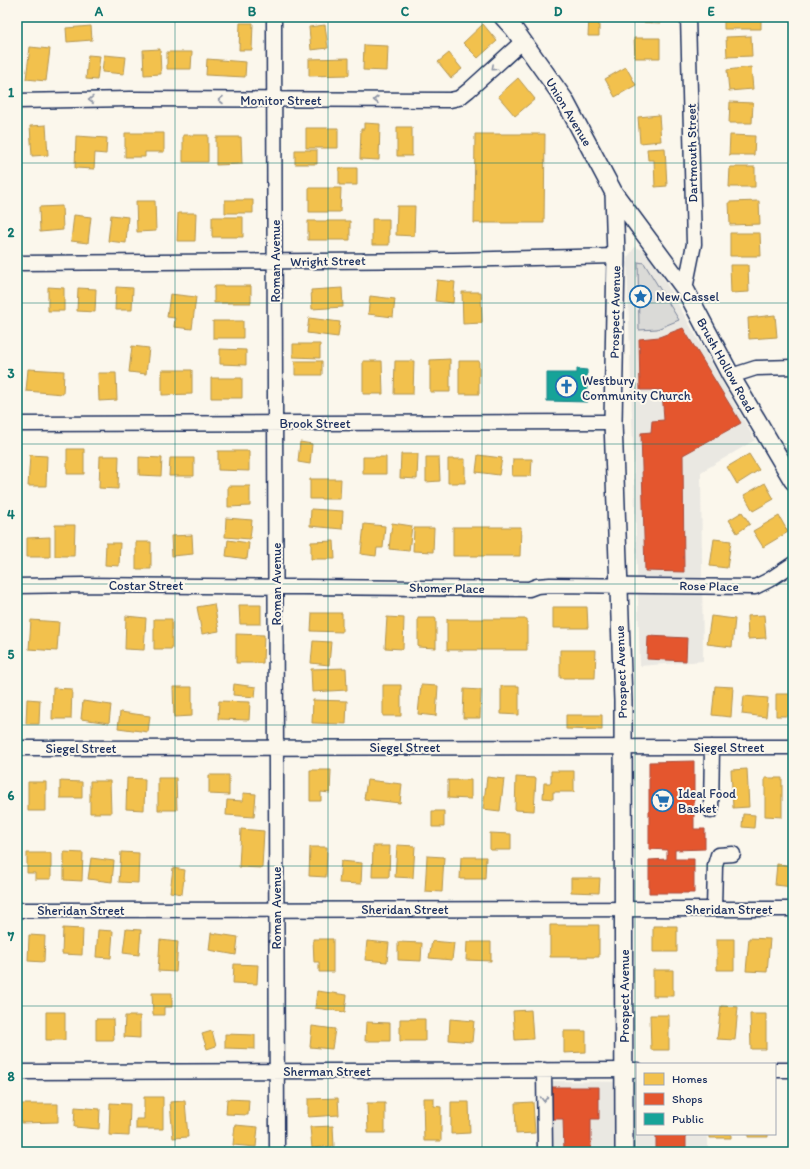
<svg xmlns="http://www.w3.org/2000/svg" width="810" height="1169" viewBox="0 0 810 1169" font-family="Itim,sans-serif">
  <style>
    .built { fill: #eae8e2 }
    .green { fill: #dadad7; stroke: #7a849a }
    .homes { fill: #f2c14e; stroke: #b29553 }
    .shops { fill: #e4572e; stroke: #a84b3c }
    .public { fill: #17a398; stroke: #188087 }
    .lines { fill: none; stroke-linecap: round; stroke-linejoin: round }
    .minor-casing { stroke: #1b2f5e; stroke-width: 17 }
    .major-casing { stroke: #1b2f5e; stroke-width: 20 }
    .minor { stroke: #fbf7ec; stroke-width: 14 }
    .major { stroke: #fbf7ec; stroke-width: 17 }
    .oneway { stroke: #8b93a5 }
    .grid { fill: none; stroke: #0f766e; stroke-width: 1; stroke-opacity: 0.55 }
    .labels { text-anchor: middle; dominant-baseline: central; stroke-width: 4; stroke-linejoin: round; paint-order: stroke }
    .street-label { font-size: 13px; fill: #1b2f5e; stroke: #fbf7ec }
    .poi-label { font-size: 13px; fill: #1b2f5e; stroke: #fbf7ec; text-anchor: start }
    .neatline { fill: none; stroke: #0f766e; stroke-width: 1.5 }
    .grid-label { font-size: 13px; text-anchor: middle; font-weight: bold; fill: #0f766e }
  </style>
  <rect width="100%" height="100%" fill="#fbf7ec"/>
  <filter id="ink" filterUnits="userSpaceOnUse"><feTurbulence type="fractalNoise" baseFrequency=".025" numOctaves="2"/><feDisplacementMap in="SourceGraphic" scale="8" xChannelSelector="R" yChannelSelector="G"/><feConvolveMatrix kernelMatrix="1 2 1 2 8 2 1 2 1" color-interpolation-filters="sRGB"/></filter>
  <g filter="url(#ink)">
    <path class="built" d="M635,247L649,253L755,440L701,472L703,661L640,666L627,258Z
      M538,1081L637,1082V1134H708V1152H540Z"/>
    <path class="green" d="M638,262L644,263L679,320L657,329L639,330Z"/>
    <path class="homes" d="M217,17H242V18H217Z
      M589,17H599V36H588Z
      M612,17H622V19L612,18Z
      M633,17H661V23L633,22Z
      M724,17H761V29H724Z
      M240,23H253L252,50H239Z
      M483,24L497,41L478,58L463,43Z
      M325,25L328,48L311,50L309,27Z
      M91,26L92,40L67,42L66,28Z
      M751,36L752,56L727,57L726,37Z
      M634,38H660V58H635Z
      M364,45L388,46L387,71L363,70Z
      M30,47L50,49L46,81L26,79Z
      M160,49L161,74L144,75L143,50Z
      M167,52H192L191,69H167Z
      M449,53L462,69L451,78L438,62Z
      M88,55L100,56L97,80L86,79Z
      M104,55L126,57L124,74L102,72Z
      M349,58V75L309,76V59Z
      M207,59L246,62L245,77L206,75Z
      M626,67L636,85L615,97L605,79Z
      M751,67L753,89L729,91L727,70Z
      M518,78L535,99L515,116L498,96Z
      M730,102L753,103L752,123H729Z
      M659,115L661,141L640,143L638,117Z
      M364,123L380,124L379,160L360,159L361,129H364Z
      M46,125L48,155L32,156L30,126Z
      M397,127H412V156H397Z
      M306,128H338V148H306Z
      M125,133H164V152H145V157H125Z
      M475,134H545L544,223H474Z
      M183,135H208V162H183Z
      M730,135L755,136L754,155H729Z
      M76,136L107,138L106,154L95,153L94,169L75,168Z
      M216,137H241L242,164L216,165Z
      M665,148L667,186L655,187L654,160H648L647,149Z
      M295,150H317V164H295Z
      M730,167H755V187H729Z
      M339,168H357V185H339Z
      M309,188H341L340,212H309Z
      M225,200H253V213H225Z
      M136,201H155L156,231L137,232Z
      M759,201L760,224L730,225L729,202Z
      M62,206L63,230L40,232L39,207Z
      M397,206H415L414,236L396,235Z
      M178,213H196L195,241H177Z
      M74,215L91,217L88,243L71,241Z
      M111,215L128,217L126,243L108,241Z
      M212,217H243V237H212Z
      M372,219H389V245H372Z
      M308,221H350V240H308Z
      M17,232H19V247H17Z
      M730,233H760L761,256H730Z
      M730,265H748L749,292L731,293Z
      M437,280L455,282L453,303L435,301Z
      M214,286H251V303H214Z
      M48,287L64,288V311H48Z
      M116,287L133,288L132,310H115Z
      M78,288L96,289L95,312L77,311Z
      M342,288L343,307L312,309L311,290Z
      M462,292H481L482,323L463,324Z
      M170,294L196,297L192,329L174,327L175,318L167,317Z
      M370,296L395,299L393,317L368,314Z
      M775,315L777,337L749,339L748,318Z
      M309,318L340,322L338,337L307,333Z
      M213,321H243V338H213Z
      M293,344H320V358L293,357Z
      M132,346L149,348L146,374L129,372Z
      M220,349L246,350V365L220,364Z
      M450,359V392H430V360Z
      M295,361H322V375H295Z
      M363,361H382L383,394H363Z
      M395,361H414L413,394H394Z
      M459,361H479V394H459Z
      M28,369L64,371L63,394L26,391Z
      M162,370H192V394L162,395Z
      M98,373H116L117,400L99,401Z
      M211,378H242V398H211Z
      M300,442L312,444L310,464L298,462Z
      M67,449H84V474H67Z
      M218,451H249V471L218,470Z
      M401,454H418L417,479L400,478Z
      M749,454L759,470L737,484L727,467Z
      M30,455L47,456L46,486H28Z
      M478,455L502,458L499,475L476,472Z
      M100,456H119L118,489L99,488Z
      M139,457L162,458L161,476L139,475Z
      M363,457H386V474H363Z
      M426,457H439L440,481L426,482Z
      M170,458H194V476H169Z
      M448,459H465V483H448Z
      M513,459H532L531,476H512Z
      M310,479H341L340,499H310Z
      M765,483L774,499L753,511L744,495Z
      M228,486H250V506L228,507Z
      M311,509L343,511L342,529L310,526Z
      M742,512L750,524L737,533L729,520Z
      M779,516L788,532L763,547L753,531Z
      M226,518L252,520L250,539L225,537Z
      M392,523L412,526L409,551L389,549Z
      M364,524L385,526L383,548H377L376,556L361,554Z
      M55,525H75L74,556H55Z
      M453,527H521L520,556H453Z
      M414,528H434L433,552L413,551Z
      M192,535L193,554L172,556L171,536Z
      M50,537V557H27V538Z
      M714,539L731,541L727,568L710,566Z
      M228,540L249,543L247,559L226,556Z
      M334,541L335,559H311V542Z
      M136,542H151V569H136Z
      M106,543H120L119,566L105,565Z
      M214,604L219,631L202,634L197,607Z
      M239,605H261V624H240Z
      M553,607H587L588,628H553Z
      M312,613H342V632L311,631Z
      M764,615L766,638L748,639L747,616Z
      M126,616L146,618L144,650L125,649Z
      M711,616L735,619L732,647L707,644Z
      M387,617L404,618L403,649L385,648Z
      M418,618H436V648L418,647Z
      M154,619H172V649H154Z
      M447,619H527V650H447Z
      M31,620L59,622L57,651L29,649Z
      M236,634L264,635L263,663H236Z
      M313,641L331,642L329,665L311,663Z
      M560,650H596L595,678H560Z
      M346,668L347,690L312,692L311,669Z
      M234,684L256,687L255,697L233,695Z
      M383,685H401V716H383Z
      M421,685L438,686L436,716L418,714Z
      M501,686H519V715L501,714Z
      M715,686L733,687L731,717L712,715Z
      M173,687H192V716L174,717Z
      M53,688L72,689L71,719H52Z
      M464,689L481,690L480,718H463Z
      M776,694H793V716H776Z
      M744,696L768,698L766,717L742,714Z
      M27,699L40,700L39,724H26Z
      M313,700L347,701L346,724L312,723Z
      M83,701L111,705L109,723L81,719Z
      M219,701L250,702L249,720L218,719Z
      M120,712L150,716L148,732L118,728Z
      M566,715H602V730L566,729Z
      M747,769L749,807L733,808L731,770Z
      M310,770H331L330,793L321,792V801H310Z
      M551,771H574V792H553V799L543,798L544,783H551Z
      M209,775H229V795L209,794Z
      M487,777L504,779L500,811L483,809Z
      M516,777L536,778L534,811L515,810Z
      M127,778L145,779L144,810L126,809Z
      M158,778H176L177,810H158Z
      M765,778H782V817L765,816Z
      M367,780L402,784L400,803L364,799Z
      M448,780H471V799L448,798Z
      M60,781L82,782V798H60Z
      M90,781H110L111,813H90Z
      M28,782H46V811H28Z
      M243,793L256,794L254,817L226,815L227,800L243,801Z
      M432,811H444V827H432Z
      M743,814L755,815L754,828L742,827Z
      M241,829L264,831L262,868L239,867Z
      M490,833L511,834V850H490Z
      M397,845L415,846L413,878L395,877Z
      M373,846H390L389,877H372Z
      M310,847H327L326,877L309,876Z
      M64,852L83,853L82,881L64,880Z
      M121,852L139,853L138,883L119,882Z
      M27,853H51V879H35V873H27Z
      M427,856L444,857L442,892L425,891Z
      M461,857H486L485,879H460Z
      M91,858L114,861L112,882L88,879Z
      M341,861L362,863L361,884L339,883Z
      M777,864L793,866V887L775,885Z
      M173,868L185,870L182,894L170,892Z
      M571,878H600L599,893L571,892Z
      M550,925H599V957H550Z
      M653,926H677V952H653Z
      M63,928L83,929L82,955L62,954Z
      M126,929L141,930L139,955L123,953Z
      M98,930L113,931L111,958L96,957Z
      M211,933L238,937L236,955L209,950Z
      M29,935L45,936L44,962L28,961Z
      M749,938L770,939L767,972L746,971Z
      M313,939H333V972H319V962H314Z
      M717,939H734V970H717Z
      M160,940L178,942L176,972L158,971Z
      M367,941L389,943L387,962L365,960Z
      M432,941L454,943L452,960L429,958Z
      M398,942L422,943L421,961L398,960Z
      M467,942H491V961L466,960Z
      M234,964L258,965L257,984L233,983Z
      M653,970H673V996H653Z
      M317,991L347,995L345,1012L315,1008Z
      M152,993H172V1007H164V1015H153Z
      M721,1006L738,1007L735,1040L717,1039Z
      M531,1010L533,1039L515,1040L513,1011Z
      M46,1012H65V1040H46Z
      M750,1014H766V1049H751Z
      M650,1015H669V1050H651Z
      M125,1016H140V1038L124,1037Z
      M96,1019H113L114,1040H96Z
      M400,1019H425V1041H400Z
      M450,1019L474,1021L472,1042L449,1040Z
      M366,1022L390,1023V1041H365Z
      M312,1026L335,1029L332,1049L310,1047Z
      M212,1031L216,1046L207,1049L202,1034Z
      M564,1031H586V1052L564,1053Z
      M225,1034L255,1035V1049L225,1048Z
      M144,1097H163V1129H136V1119H144Z
      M338,1098L339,1115L308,1117V1099Z
      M423,1098H434V1106L441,1107V1141H424Z
      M227,1099L249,1100L248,1115L226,1114Z
      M790,1100H793V1126H790Z
      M185,1101L188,1137L173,1138L170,1102Z
      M451,1102H469L470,1133L451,1134Z
      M533,1102L535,1133L516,1134L515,1103Z
      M110,1103L130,1104L129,1136L109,1135Z
      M367,1103H385V1133H368Z
      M21,1104H58V1122L21,1123Z
      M75,1107L100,1109L99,1129L74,1127Z
      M235,1125L258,1127L256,1147L233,1145Z
      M333,1126L334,1146L312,1148L310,1127Z
      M710,1134H731V1138H710Z
      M748,1134H768V1137H748Z"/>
    <path class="shops" d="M683,328L741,423L683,455L684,572L645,571L641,433L651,432L652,421L664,420L662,390H640L639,339L659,337Z
      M648,636L687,638L686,661L647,659Z
      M694,761V829H705V849L675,850V859H694V893H649V860L667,859V850L649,849V762Z
      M545,1087H599V1119H591V1152H564L563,1119H546Z
      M656,1134H686V1152H656Z"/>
    <path class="public" d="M577,369L587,370V402L547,401V373H577Z"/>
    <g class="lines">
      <defs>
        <path id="minor" d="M274,17L277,1152
          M17,101L130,99L450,100L459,98L469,90L523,41
          M17,263L453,260L616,256
          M685,289L694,244L688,17
          M731,376L756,368L793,367
          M17,424L613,422
          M17,586L82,585L529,589L537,586L550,585L755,587L769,580L793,564
          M17,748L793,747
          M711,811L712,747
          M714,909L715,865L718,855L733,854
          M17,910L793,909
          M544,1070L545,1152
          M775,1070H793
          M17,1072L637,1070"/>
        <path id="major" d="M503,17L514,29L564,99L614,193L685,289L731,376L793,481
          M614,193L616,256L613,422L623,701L624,1152"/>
      </defs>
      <use href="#minor" class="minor-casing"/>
      <use href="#major" class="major-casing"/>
      <use href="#minor" class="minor"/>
      <use href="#major" class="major"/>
    </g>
    <defs><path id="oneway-chevron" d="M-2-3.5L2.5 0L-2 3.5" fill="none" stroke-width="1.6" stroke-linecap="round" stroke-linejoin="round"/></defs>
    <g class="oneway">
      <use href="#oneway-chevron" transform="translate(494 68) rotate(138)"/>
      <use href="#oneway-chevron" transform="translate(91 100) rotate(179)"/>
      <use href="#oneway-chevron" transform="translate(221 100) rotate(-180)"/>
      <use href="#oneway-chevron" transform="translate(376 100) rotate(-180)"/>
      <use href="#oneway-chevron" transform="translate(544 1099) rotate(90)"/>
    </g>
  </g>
  <path class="grid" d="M175,17V1152M328,17V1152M482,17V1152M635,17V1152M17,163H793M17,303H793M17,444H793M17,584H793M17,725H793M17,866H793M17,1006H793"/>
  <defs>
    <symbol id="sight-ring" viewBox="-11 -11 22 22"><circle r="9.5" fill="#fbf7ec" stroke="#1f6fb2" stroke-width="1.5"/><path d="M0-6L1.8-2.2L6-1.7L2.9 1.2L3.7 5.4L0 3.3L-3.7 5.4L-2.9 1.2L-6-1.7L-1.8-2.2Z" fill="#1f6fb2"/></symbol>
    <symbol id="church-ring" viewBox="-11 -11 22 22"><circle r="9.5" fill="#fbf7ec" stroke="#1f6fb2" stroke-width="1.5"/><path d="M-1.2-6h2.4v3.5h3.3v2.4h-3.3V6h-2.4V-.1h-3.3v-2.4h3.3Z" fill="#1f6fb2"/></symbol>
    <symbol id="supermarket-ring" viewBox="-11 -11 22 22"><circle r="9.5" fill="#fbf7ec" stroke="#1f6fb2" stroke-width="1.5"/><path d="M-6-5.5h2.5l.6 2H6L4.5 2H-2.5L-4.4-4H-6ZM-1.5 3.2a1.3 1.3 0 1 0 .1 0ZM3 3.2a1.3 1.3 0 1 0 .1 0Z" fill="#1f6fb2"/></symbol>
  </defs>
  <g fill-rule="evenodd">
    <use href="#sight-ring" x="628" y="284" width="25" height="25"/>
    <use href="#church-ring" x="554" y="374" width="25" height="25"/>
    <use href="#supermarket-ring" x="650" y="788" width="25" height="25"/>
  </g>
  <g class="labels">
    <g class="street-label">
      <text x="281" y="100">Monitor Street</text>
      <text transform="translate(569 112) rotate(59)">Union Avenue</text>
      <text transform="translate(692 153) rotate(-91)">Dartmouth Street</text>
      <text transform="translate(275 261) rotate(-90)">Roman Avenue</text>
      <text transform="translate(328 261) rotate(-1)">Wright Street</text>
      <text transform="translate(615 312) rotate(-89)">Prospect Avenue</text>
      <text transform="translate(726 365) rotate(61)">Brush Hollow Road</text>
      <text x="315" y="423">Brook Street</text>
      <text transform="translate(276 584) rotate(-90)">Roman Avenue</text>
      <text x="146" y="585">Costar Street</text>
      <text transform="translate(709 586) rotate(1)">Rose Place</text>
      <text transform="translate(447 588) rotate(1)">Shomer Place</text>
      <text transform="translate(621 672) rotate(-92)">Prospect Avenue</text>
      <text x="405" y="747">Siegel Street</text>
      <text x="729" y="747">Siegel Street</text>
      <text x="81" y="748">Siegel Street</text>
      <text transform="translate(276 908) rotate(-90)">Roman Avenue</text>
      <text x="405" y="909">Sheridan Street</text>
      <text x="729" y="909">Sheridan Street</text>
      <text x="81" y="910">Sheridan Street</text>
      <text transform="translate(624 996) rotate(-90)">Prospect Avenue</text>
      <text x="327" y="1071">Sherman Street</text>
    </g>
    <g class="poi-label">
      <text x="656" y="296">New Cassel</text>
      <text x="582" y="380">Westbury<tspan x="582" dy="15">Community Church</tspan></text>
      <text x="678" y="793">Ideal Food<tspan x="678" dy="15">Basket</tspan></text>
    </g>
  </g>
  <rect width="810" height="1169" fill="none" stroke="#fbf7ec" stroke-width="44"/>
  <rect x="636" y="1063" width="140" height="72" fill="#fbf7ec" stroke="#a1a7b3"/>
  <rect x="644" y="1073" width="20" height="12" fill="#f2c14e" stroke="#a1a7b3"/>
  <text x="672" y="1083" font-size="12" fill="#1b2f5e">Homes</text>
  <rect x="644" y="1093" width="20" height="12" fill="#e4572e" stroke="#a1a7b3"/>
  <text x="672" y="1103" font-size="12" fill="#1b2f5e">Shops</text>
  <rect x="644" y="1113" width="20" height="12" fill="#17a398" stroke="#a1a7b3"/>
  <text x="672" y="1123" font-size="12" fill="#1b2f5e">Public</text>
  <rect x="22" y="22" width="766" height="1125" class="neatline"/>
  <g class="grid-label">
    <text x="99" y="16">A</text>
    <text x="252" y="16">B</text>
    <text x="405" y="16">C</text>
    <text x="558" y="16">D</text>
    <text x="711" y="16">E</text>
    <text x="11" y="97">1</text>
    <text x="11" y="237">2</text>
    <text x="11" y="378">3</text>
    <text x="11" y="519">4</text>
    <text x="11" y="659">5</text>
    <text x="11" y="800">6</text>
    <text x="11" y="941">7</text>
    <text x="11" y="1081">8</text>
  </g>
</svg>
